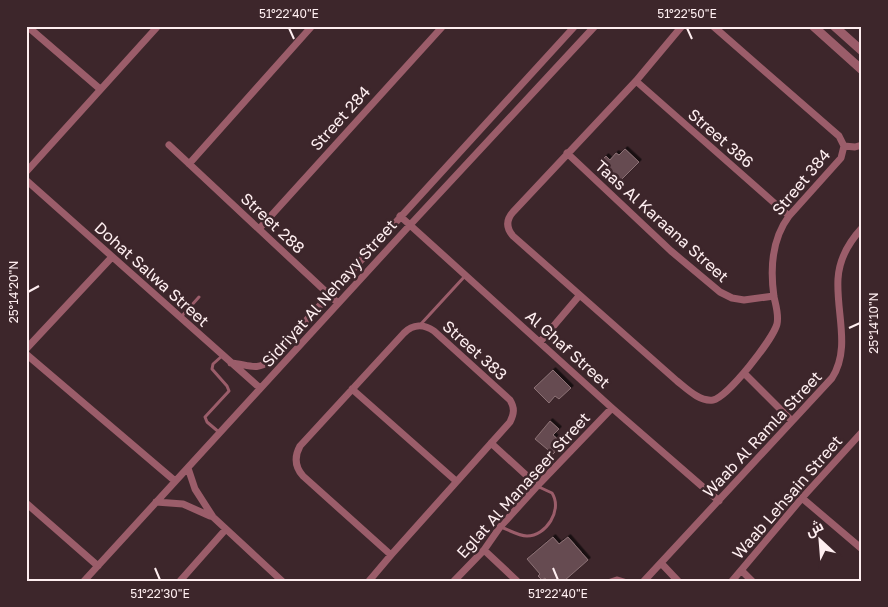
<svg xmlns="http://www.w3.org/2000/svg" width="888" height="607" viewBox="0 0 888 607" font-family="'Golos Text',Cairo,sans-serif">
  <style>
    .building { fill: #664c51; stroke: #8c7175; filter: url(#shadow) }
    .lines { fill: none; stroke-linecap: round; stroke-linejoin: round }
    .service { stroke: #9b5d6a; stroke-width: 3 }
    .minor { stroke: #9b5d6a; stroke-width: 7 }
    .tertiary { stroke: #9b5d6a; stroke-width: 9 }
    .ticks { fill: none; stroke: #feeef0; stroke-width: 2 }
    .labels { text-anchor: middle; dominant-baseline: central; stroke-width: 5; stroke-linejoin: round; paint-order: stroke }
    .street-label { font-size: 16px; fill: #feeef0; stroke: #3d262b }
    .neatline { fill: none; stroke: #feeef0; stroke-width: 2 }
    .ticks-label { font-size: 12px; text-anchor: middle; fill: #feeef0 }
  </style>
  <defs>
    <filter id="shadow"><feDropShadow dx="2.5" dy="-2.5" stdDeviation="0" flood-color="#0009"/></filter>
  </defs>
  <rect width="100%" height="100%" fill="#3d262b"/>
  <path class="building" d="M625,149L639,162L620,181L600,162L606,156L610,160L616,153L619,155Z
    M553,370L571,388L559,399L555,396L549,403L534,388Z
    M550,421L559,429L553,435L563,444L553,454L535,439Z
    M553,537L559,544L568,537L588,560L564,581H547L545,578L542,580L538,576L540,574L527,559Z"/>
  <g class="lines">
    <path class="service" d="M181,317L199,297
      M420,325L465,276
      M220,433L207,422L205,417L229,391L227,386L212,369L213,364L222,356
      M501,527C509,530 519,536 527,536C546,536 563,510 552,493L539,487
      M608,581L617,578L627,581"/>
    <path class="minor" d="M27,26L100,89
      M682,26L636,81L513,212C506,220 506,228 513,236L677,381C687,389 700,402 713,400C728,397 773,339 777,324C779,315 776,306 774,297C770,269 771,240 789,216L841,158L844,146L839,136L713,26
      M636,81L789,216
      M169,145L338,303
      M844,146L855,147L862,145
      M567,153L671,251L720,292L732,298L744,300L774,296
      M189,164L312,26
      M26,172L158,26
      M26,180L260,388
      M400,216L612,408L719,501
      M259,229L443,26
      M540,342L579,296
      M26,349L112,257
      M26,354L175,481
      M231,363C247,364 257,372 270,360L575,26
      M744,373L792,421
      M352,389L456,481
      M491,443L538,486
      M188,468L195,489L213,517L282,581
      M802,498L862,549
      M156,502L183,504L210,516
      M26,503L98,566
      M484,550L517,581
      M661,563L678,581
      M742,571L752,581
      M84,581L410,225L595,26
      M180,581L226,529
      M369,581L391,555L510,422C514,414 515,408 510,400L434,331C424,324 413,324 404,333L300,446C294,457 295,467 303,476L391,555
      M454,581L484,550L500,527L540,483L612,408
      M644,581L832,378C851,348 836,313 838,279C839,260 849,242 862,228
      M732,581L802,498L862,432"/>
    <path class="tertiary" d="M813,26L862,70
      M834,26L862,51"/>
  </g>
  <path class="ticks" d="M289,28L294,39M687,28L692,39M28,292L39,286M849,328L860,323M155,568L160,580M553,568L558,580"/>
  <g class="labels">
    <g class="street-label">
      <text transform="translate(340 118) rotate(-48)">Street 284</text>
      <text transform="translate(721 138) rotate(41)">Street 386</text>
      <text transform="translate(801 182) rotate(-50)">Street 384</text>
      <text transform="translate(662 221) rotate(42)">Taas Al Karaana Street</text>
      <text transform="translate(273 223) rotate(43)">Street 288</text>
      <text transform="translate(152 274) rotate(42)">Dohat Salwa Street</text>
      <text transform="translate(329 293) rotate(-48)">Sidriyat Al Nehayy Street</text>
      <text transform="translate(568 349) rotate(42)">Al Ghaf Street</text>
      <text transform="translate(475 350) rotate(42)">Street 383</text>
      <text transform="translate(762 434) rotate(-47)">Waab Al Ramla Street</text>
      <text transform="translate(523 485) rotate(-48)">Eglat Al Manaseer Street</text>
      <text transform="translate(787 497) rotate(-49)">Waab Lehsain Street</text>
    </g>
  </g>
  <rect width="888" height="607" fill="none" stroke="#3d262b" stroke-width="55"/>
  <g transform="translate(820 540) rotate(334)" stroke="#3d262b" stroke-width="4" paint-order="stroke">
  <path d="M0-4L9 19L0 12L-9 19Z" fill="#feeef0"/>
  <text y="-8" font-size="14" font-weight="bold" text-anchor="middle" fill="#feeef0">ش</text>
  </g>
  <rect x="28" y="28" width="832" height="552" class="neatline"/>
  <g class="ticks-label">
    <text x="289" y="18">51°22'40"E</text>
    <text x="687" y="18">51°22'50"E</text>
    <text transform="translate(14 292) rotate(-90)" y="4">25°14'20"N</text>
    <text transform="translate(874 323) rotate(-90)" y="4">25°14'10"N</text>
    <text x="160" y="598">51°22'30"E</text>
    <text x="558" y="598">51°22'40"E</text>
  </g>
</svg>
